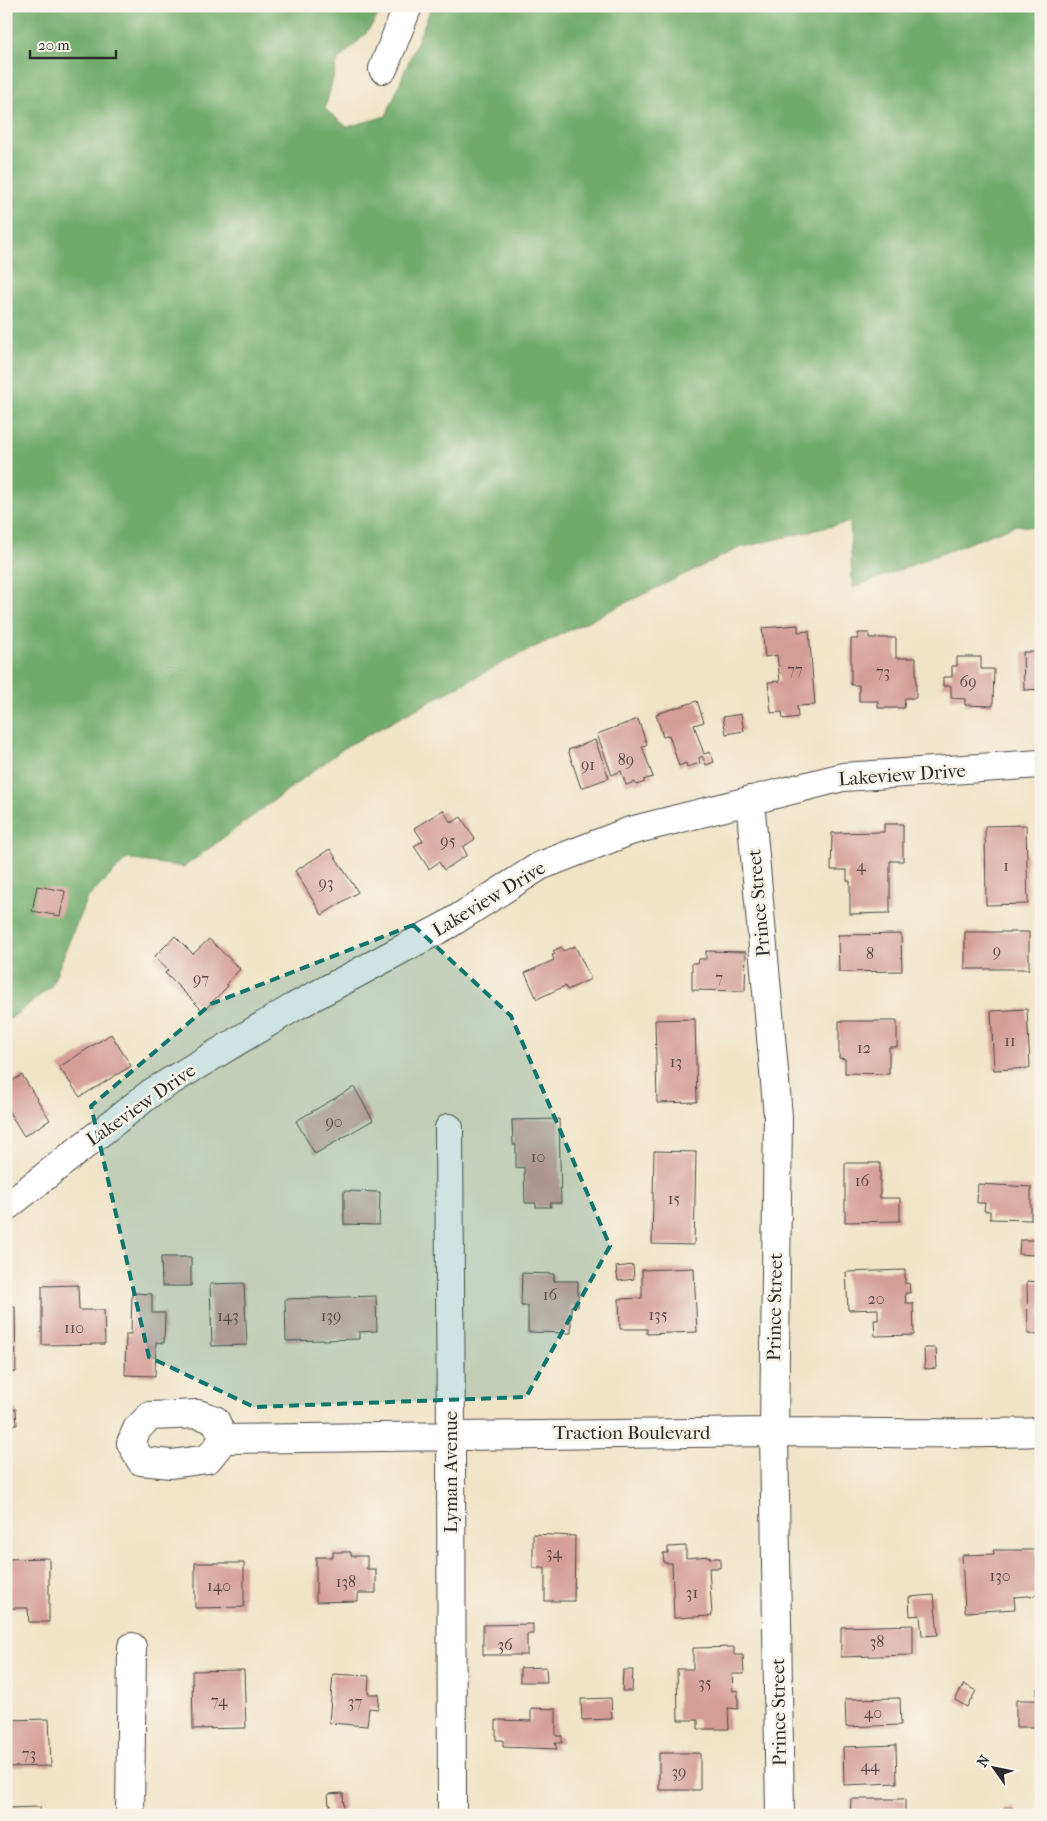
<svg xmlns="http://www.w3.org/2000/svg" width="1047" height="1821" viewBox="0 0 1047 1821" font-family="'IM FELL French Canon',serif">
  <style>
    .forest { fill: #70ab6b; stroke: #4e6b4b }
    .building { fill: #d49d96 }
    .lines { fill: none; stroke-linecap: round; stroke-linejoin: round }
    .minor-casing { stroke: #494742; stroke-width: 30 }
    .minor { stroke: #fff; stroke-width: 28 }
    .marked { fill: #0f766e; fill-opacity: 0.2; stroke: #0f766e; stroke-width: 4; stroke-dasharray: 10 6; stroke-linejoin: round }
    .labels { text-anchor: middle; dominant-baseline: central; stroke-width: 5; stroke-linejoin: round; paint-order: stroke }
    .number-label { font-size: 16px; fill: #554846 }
    .street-label { font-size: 19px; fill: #2b2b2b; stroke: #f7f3e8 }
  </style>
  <rect width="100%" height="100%" fill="#f7f3e8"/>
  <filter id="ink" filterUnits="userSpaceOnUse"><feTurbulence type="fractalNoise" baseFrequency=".02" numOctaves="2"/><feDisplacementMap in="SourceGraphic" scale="10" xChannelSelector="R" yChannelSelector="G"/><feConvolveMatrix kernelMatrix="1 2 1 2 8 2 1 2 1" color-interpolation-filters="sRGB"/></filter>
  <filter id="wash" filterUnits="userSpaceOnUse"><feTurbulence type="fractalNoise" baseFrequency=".0096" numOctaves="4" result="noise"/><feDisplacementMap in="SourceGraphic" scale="20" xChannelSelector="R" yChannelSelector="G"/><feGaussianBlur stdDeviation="1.12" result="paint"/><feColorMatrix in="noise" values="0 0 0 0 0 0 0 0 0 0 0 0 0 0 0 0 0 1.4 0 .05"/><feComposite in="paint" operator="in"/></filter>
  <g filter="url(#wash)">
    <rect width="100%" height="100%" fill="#f1e3c7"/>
    <path class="forest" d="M6,6H385L364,36L338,60L325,109L347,127L386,116L432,6H1041V528L1016,525L852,588L850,522L739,548L508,660L347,746L184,867L127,859L86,900L51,987L6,1022Z"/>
    <g id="blocks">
      <path class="building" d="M798,625V632L809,631L815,705L797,706L798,717L783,719L782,712L771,713L768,682L780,681L777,655L765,657L762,628Z
        M858,633H869V638H896V658H916V698H905L904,708H878V701H859V685H851V639H858Z
        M1023,652H1041V689L1024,690Z
        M957,657H981V669H994L993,706L965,705V699L951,698V686H943V677H952V666H957Z
        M697,701L704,722L694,725L704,754L710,752L714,762L706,765L702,756L699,758L700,763L687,767L686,763L679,766L669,735L663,737L656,714Z
        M741,714L744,731L726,734L723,717Z
        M638,719L647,745L642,746L653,777L643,780L645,782L636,785L635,782L626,785L621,771L612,775L597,734Z
        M595,740L609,778L581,788L568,750Z
        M443,810L451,823L461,817L475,839L463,847L467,855L444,870L439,862L429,869L414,846L423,841L414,828Z
        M884,824H903V861H890V913L850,914V881H847V870H831L832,833L884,832Z
        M1026,825L1028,904L986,905L985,826Z
        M330,849L358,892L322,915L295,871Z
        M37,886L65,891L60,916L32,911Z
        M965,932H1029V969H965Z
        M901,934L902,971L839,972L838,935Z
        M175,936L193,954L209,939L240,969L226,984L228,986L203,1011L165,973L168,970L154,957Z
        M575,946L591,979L567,990L565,986L537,999L525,973L554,960L552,955L555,954L553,951L561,947L563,951Z
        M706,951L746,952L745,991L692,990V963H698L699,959H706Z
        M1027,1009L1030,1068L994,1070L991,1011Z
        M695,1019L697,1102L657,1103L655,1020Z
        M839,1021H897V1047H889V1074L845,1073V1059L839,1058Z
        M111,1034L131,1066L80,1097L59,1067Z
        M22,1075L50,1120L24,1136L6,1107V1085Z
        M354,1087L373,1120L315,1154L296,1121Z
        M559,1119L561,1203H550L551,1207H536V1203H525L524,1167L516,1168V1145H513L512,1120Z
        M654,1151L696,1152L694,1245L652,1244Z
        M845,1163H880V1198H900V1221L845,1222Z
        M978,1184L1031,1187V1220L990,1219V1211H984L985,1203H977Z
        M344,1191L380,1192L379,1225L344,1224Z
        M1020,1240H1035L1034,1255L1019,1254Z
        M161,1257H191V1286H162Z
        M633,1265L634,1279L618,1281L616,1267Z
        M694,1268L697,1332L647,1334V1329H620L619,1299L642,1298V1270Z
        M905,1270V1284L909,1283L910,1293H905L906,1303H913L914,1335L875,1336L874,1320H878V1309L848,1310L846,1272Z
        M522,1273L554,1274V1281H578V1307L571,1306V1333L528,1332V1306H521Z
        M1027,1281L1041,1282V1337H1039V1334H1028Z
        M244,1283L247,1345L212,1346L210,1284Z
        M78,1285L79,1310H104L105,1344L42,1345V1286Z
        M132,1293L152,1294V1313H165L164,1343L156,1342L155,1376L125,1375L126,1334H131Z
        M376,1296L377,1331L359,1332V1339L286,1341L285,1299Z
        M6,1307H15L16,1372H6Z
        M924,1348H936L937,1368L925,1369Z
        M6,1409H16L17,1425H6Z
        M533,1534L575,1536L574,1601H545V1568H533Z
        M686,1546V1558L710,1556L709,1558H720V1568H709L712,1616L674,1618L672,1563H664L663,1553H668V1547Z
        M993,1550H1036L1039,1595L1014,1597L1015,1609L965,1612L962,1555L994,1554Z
        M333,1552H351V1556H367V1569H376V1593H358V1601L316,1602V1557H333Z
        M49,1558V1622H29L28,1608H6V1559Z
        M195,1563H244V1607L195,1608Z
        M934,1595L938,1635L922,1636L920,1615L910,1616L909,1597Z
        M533,1624V1634H527V1655H483V1625Z
        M913,1625V1655L841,1657V1627Z
        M734,1647V1655H743L744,1674H732L733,1691L738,1690V1709L728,1708L729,1729H698V1720H678L677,1669H693V1648Z
        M546,1667L547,1682H520V1668Z
        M244,1670L246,1728L193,1729L192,1671Z
        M623,1670H633L632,1691H622Z
        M333,1674L369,1676L368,1694H379L378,1709L369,1708L367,1726L329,1723Z
        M964,1684L976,1691L967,1707L955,1700Z
        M1037,1688H1041V1727H1016V1700H1037Z
        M611,1698L612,1719L582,1720L581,1699Z
        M900,1698L901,1725L846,1727L845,1699Z
        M531,1708L556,1709V1736H562V1743H555L557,1749L503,1747V1740H496V1720L531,1721Z
        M49,1719L51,1766L7,1767L6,1720Z
        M896,1745L897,1783L844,1785L843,1747Z
        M659,1753H700V1790H659Z
        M343,1793L344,1812L376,1811V1815H312L311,1813L332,1812L331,1805H329L328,1794Z
        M851,1799H905V1815H850Z
        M40,1807L41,1815H6V1808Z
        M1004,1808H1014V1815H1004Z"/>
    </g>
  </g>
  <g filter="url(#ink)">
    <use href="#blocks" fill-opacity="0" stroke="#494742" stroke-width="1"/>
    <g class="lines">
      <defs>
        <path id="minor" d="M383,69L408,6
          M750,800L778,1116L774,1432L780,1815
          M449,1128L451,1434L452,1815
          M6,1207L151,1093L294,1007L449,924L540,866L630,831L843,777L1041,764
          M224,1439L208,1459L171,1464L141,1461L131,1443L137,1429L150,1416L198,1414L215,1420L224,1439C406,1435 588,1433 770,1432C860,1432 950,1435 1041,1432
          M130,1815L132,1647"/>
      </defs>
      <use href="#minor" class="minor-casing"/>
      <use href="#minor" class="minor"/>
    </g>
  </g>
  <path class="marked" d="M413,925L511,1016L610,1246L526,1397L254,1407L149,1357L91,1106L211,1004Z"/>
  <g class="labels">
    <g class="number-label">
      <text x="795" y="669">77</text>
      <text x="883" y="671">73</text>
      <text x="968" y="681">69</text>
      <text x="626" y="759">89</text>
      <text x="588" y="764">91</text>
      <text x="448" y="840">95</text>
      <text x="861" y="865">4</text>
      <text x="1006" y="865">1</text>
      <text x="326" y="882">93</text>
      <text x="997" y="950">9</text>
      <text x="870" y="953">8</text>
      <text x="719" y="977">7</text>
      <text x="201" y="978">97</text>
      <text x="1010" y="1040">11</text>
      <text x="864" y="1047">12</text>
      <text x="676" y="1061">13</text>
      <text x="334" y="1121">90</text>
      <text x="538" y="1156">10</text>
      <text x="862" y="1180">16</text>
      <text x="674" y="1198">15</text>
      <text x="550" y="1294">16</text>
      <text x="876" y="1298">20</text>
      <text x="658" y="1314">135</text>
      <text x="228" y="1315">143</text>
      <text x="331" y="1315">139</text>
      <text x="74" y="1327">110</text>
      <text x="554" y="1552">34</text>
      <text x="1000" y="1575">130</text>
      <text x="346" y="1581">138</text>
      <text x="219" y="1585">140</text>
      <text x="692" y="1592">31</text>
      <text x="877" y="1641">38</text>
      <text x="505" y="1644">36</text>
      <text x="705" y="1682">35</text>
      <text x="219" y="1700">74</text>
      <text x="355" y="1701">37</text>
      <text x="873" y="1712">40</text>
      <text x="29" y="1753">73</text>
      <text x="870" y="1765">44</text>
      <text x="679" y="1771">39</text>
    </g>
    <g class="street-label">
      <text transform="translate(902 775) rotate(-4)">Lakeview Drive</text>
      <text transform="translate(489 899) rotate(-31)">Lakeview Drive</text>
      <text transform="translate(759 903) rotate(-95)">Prince Street</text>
      <text transform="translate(141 1105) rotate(-35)">Lakeview Drive</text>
      <text transform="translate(775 1307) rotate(-89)">Prince Street</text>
      <text x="632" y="1433">Traction Boulevard</text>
      <text transform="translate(451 1472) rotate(-90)">Lyman Avenue</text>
      <text transform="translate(779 1712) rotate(-91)">Prince Street</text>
    </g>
  </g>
  <rect width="1047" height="1821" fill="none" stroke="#f7f3e8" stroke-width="25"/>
  <g transform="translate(994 1768) rotate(303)" stroke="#f7f3e8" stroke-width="4" paint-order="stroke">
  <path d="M0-4L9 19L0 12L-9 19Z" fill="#2b2b2b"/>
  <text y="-8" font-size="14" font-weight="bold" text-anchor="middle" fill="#2b2b2b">N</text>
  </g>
  <path d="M30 50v8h86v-8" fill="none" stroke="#2b2b2b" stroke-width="2.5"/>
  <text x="38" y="50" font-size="15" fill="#2b2b2b" stroke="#f7f3e8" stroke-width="4" paint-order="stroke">20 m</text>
</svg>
